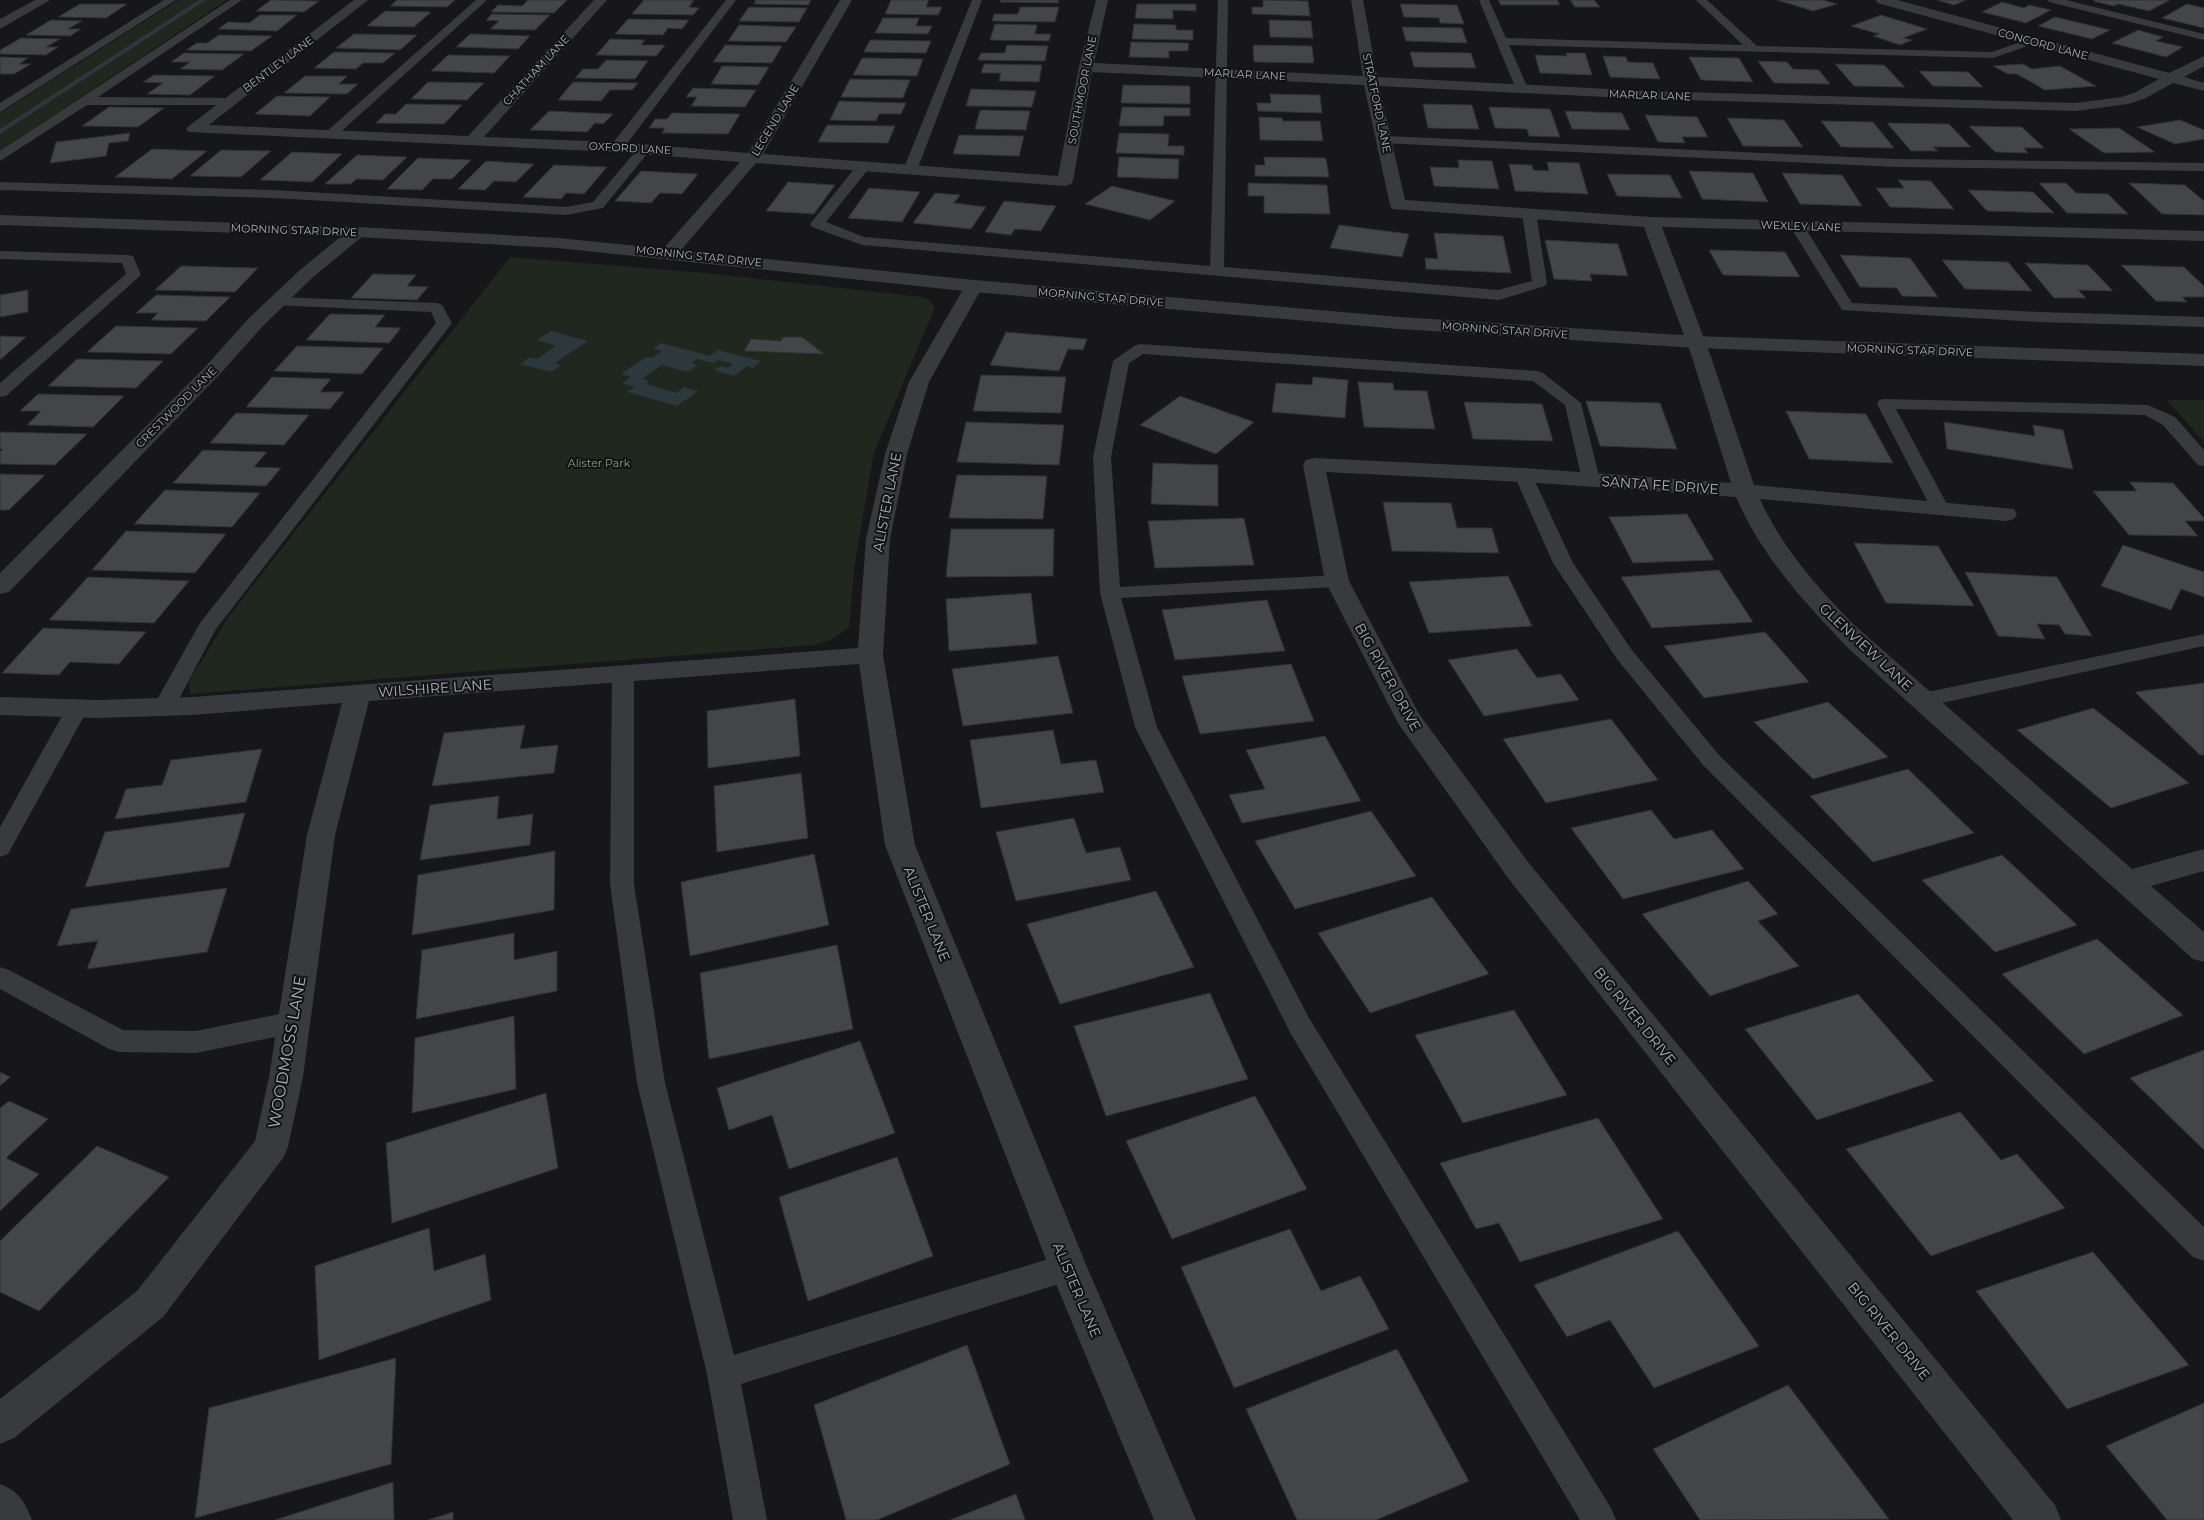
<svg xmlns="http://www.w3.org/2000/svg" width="2204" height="1520" viewBox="0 0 2204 1520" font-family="Montserrat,sans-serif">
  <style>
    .green { fill: #1f271f }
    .water { fill: #2d383d }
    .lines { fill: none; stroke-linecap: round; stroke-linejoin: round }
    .stream { fill: #2d383d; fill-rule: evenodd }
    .building { fill: #434549; stroke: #313135 }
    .service { fill: #383a3e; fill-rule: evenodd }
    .minor { fill: #383a3e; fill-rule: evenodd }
    .tertiary { fill: #383a3e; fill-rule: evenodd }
    .labels { text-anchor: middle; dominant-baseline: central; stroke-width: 4; stroke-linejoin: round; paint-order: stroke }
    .far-street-label { font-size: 11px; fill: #a9b0b9; stroke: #121214 }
    .far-park-label { font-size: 11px; fill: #84a380; stroke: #121214 }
    .street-label { font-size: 14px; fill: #a9b0b9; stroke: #121214 }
    .near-street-label { font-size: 16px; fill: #a9b0b9; stroke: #121214 }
  </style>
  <rect width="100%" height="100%" fill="#171719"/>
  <path class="green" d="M178,0H227L0,151V113Z
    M510,257L705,273L922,297L929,300L935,307L874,453L855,563L849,627L831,640L814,645L190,694L189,681L229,616Z
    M2167,400H2204V442Z"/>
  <path class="water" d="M551,331L588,341L555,363L561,366L551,372L520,364L530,357L537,359L556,346L537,340Z
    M661,343L710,356L718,350L761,361L753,368L747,366L734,376L714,370L721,366L728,368L733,364L718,360L714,363L697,359L692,363L698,365L688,372L662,365L642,379L649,381L646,384L676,393L684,387L698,391L677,406L627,392L635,387L622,383L631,377L621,374L646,357L652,358L662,351L653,348Z"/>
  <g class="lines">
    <path class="stream" d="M199,0H206L0,134V129Z"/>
  </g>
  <path class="building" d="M271,0H278L319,1L304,12L256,11Z
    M397,0H455L447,7L390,6Z
    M528,0H567L554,13L491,12L498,5L522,6Z
    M644,0H694L689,7L699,8L693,15L632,14Z
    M756,0H811L808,5L754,4Z
    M891,0H929L926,7H942L938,15L885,14Z
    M1001,0H1059L1058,3L1000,2Z
    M1263,0L1308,1L1310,16L1252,14V7H1263Z
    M1498,0H1557L1560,5H1501Z
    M1570,0H1594L1600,7H1575Z
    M1777,0H1823L1837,4L1813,11Z
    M1937,0H1966L1954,5Z
    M2095,0H2170L2149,11L2118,4L2114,6L2093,1Z
    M2002,2L2024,8L2029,5L2051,10L2026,23L1982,12Z
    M80,4H127L106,18L58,17Z
    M1137,4H1196V11L1173,10V19L1135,18Z
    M1400,4L1457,5L1464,24L1440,23L1439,18L1404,17Z
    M2187,4L2204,8V28L2162,18Z
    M749,7L807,8L799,22L739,21Z
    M1020,7H1059L1055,22L992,21L994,14H1018Z
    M385,11L431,12L414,27L367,26Z
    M492,14L550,15L535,30L490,29L499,21L486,20Z
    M260,15H297L277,31L218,29L228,22L249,23Z
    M1881,15L1927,29L1903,38L1912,40L1900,45L1873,36L1879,34L1851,26Z
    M2055,17L2110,30L2092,39L2038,26Z
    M883,18H919L916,26H932L928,34L875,33Z
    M628,19L689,20L682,29L668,28L663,35L615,34Z
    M51,20L82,21L68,29H81L70,36L26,35Z
    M1269,20L1311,21L1313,38L1270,37Z
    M995,24L1037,25L1035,34H1051L1049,41L990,40Z
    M1134,24L1176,25V30H1193V40L1132,39Z
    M739,25L796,27L786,42L728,41Z
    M1402,27L1462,28L1467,43L1406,41Z
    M2138,30L2163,37L2156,41L2183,47L2166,57L2112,43Z
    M354,34L417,35L400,50L336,48Z
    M470,34L530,36L518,49L456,47Z
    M219,35L272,36L251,51L186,50L197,43H207Z
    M21,38L60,39L46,47H58L46,55L0,54V50Z
    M610,39L645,40L641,45H665L656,56L596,55Z
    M870,40L931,41L926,53L864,52Z
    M1131,42L1189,43L1188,51H1169V58L1129,57Z
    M725,45L782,46L772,63L713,62Z
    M1007,45L1048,46L1045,61L978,60L981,53H1005Z
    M1253,45L1312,46L1314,63L1254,62Z
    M334,52L395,53L383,63H363L356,69L314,68Z
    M1410,52L1471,53L1476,68L1414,67Z
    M184,53L244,54L222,70L180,69L190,62H171Z
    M1566,53H1585L1592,75L1540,73L1535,55L1567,56Z
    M448,55L510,56L494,73L431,71Z
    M1603,56L1626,57L1628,62L1653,63L1660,79L1610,77Z
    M0,57L28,58L19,64H31L14,74H0Z
    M1689,57L1739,58L1753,82L1701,80Z
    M862,58L923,59L917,76L853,75Z
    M606,60L648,61L635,79L575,78L583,69H598Z
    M1758,61L1787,62L1793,69L1819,70L1830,84L1774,83Z
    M984,64L1042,65L1039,82L999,81L1001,73H981Z
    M1835,64L1884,65L1905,87L1854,86Z
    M2023,64L2032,69L2060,66L2096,86L2045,90L2017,74H2008L1993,66Z
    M722,66L769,67L758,85L711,84Z
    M1919,71L1968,72L1983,87L1933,86Z
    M154,75L215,76L190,95L147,94L163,83L143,82Z
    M305,76H347L339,84H358L347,94L284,93Z
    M850,79L910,80L903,98L841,97Z
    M428,82L484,83L467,100L411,99Z
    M573,82L638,83L632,90H610L601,101L558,100Z
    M1123,85L1190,86V104L1121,103Z
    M693,88L756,90L745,107L691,106L697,97H686Z
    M971,89L1036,91L1032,107L966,106Z
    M1270,94L1320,95L1322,113L1258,111L1257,103H1271Z
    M277,96L330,97L310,116L255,114Z
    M839,101L906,103L901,114H879L876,121L830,120Z
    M406,104L462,105L444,124L376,123L385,114H396Z
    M1423,104L1472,105L1479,129L1428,128Z
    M109,107L164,108L138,127L82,126Z
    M1122,107L1190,108V116H1164L1163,126H1119Z
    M1489,107L1550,109L1560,137L1529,136L1527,129L1495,128Z
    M980,110L1030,111L1026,130L975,129Z
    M549,111L613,114L603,124L595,123L587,132L530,130Z
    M1565,111L1622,113L1630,130L1572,129Z
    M672,113L740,114L728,134L662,133L665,128H649L655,119H667Z
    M1645,115L1697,117L1708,137H1682L1685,143L1658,142Z
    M1259,117L1282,118L1283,121H1320L1323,141L1260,140Z
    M1727,118L1784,120L1803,147L1743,146Z
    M2180,120L2204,130V139L2175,144L2137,127Z
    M1821,121L1873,122L1894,148L1841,147Z
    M1887,123L1949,124L1971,147H1933L1938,151H1911Z
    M827,125L895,126L888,143L818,142Z
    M1969,126L2022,127L2044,148H2024L2028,153L1995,152Z
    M2119,128L2155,152L2104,153L2069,129Z
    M130,133L128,141L109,143L106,156L50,163L56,142Z
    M1119,133L1169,134L1168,146H1184V155L1116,153Z
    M959,135L1024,136L1019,156L953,154Z
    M152,149L207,151L172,179L115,177Z
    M221,150L271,151L241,177L190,176Z
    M292,152L342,154L312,182L260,180Z
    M357,155L407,157L383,180L356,179L351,184H325Z
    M1119,157L1179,159L1178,179L1117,177Z
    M1264,157L1326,158L1329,177L1255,176V165H1265Z
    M418,158L471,160L452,179H433L422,190L387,189Z
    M1458,160L1492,161L1499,189L1434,186L1430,167L1459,168Z
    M486,161L534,164L516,182L494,181L485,190L458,189Z
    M1547,162L1579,163L1588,194L1515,191L1509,164L1532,165L1533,170L1549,171Z
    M554,165L607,167L584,194L566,193L561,199L523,197Z
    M641,171L698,174L682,194L660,193L651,203L615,201Z
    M1689,171L1753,173L1768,202L1702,199Z
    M1782,173L1842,175L1862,206L1800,204Z
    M1607,174L1670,175L1682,198L1617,196Z
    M1898,180L1931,181L1954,209L1890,207L1876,188H1904Z
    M788,182L835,185L814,214L766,211Z
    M1248,183L1327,185L1330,214L1264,213V196H1248Z
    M2039,183H2066L2076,193L2108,194L2128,214L2067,213Z
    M2129,183L2185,185L2204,201V215L2162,214Z
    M1112,186L1175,201L1150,220L1085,204Z
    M869,188L920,192L902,222L848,218Z
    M1968,190L2033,192L2054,213L1987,211Z
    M935,193L960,195L954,203L986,207L971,229L913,223Z
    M1004,201L1056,206L1041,231L1015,229L1011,235L985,232Z
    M1339,225L1409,234L1402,257L1330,248Z
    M1434,233L1503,236L1511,273L1426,269L1425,258L1438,259Z
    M1545,240L1618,244L1628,276L1590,274L1592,281L1554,279Z
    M1709,250L1785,252L1800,277L1723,275Z
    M1840,255L1910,258L1938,297L1902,296L1897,288L1860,287Z
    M1942,260L2008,262L2032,291L1965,289Z
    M2025,263L2088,265L2113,291L2078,290L2086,298H2054Z
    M2121,265L2184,267L2204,286V297H2182L2187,302L2156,301Z
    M181,266L258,268L235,292L155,290Z
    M373,274L416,275L407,286L428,287L417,300L351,298Z
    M28,290V312L0,317V295Z
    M156,295L230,297L206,321L151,320L158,313H136Z
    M330,314L385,315L375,327L401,328L389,343L306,340Z
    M116,326L198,328L171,354L87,352Z
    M1006,332L1087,339L1083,350L1068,349L1059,371L990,365Z
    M0,336L26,337L0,360Z
    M783,337H802L824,354L744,351L751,339L781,341Z
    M297,346L383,348L362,374L274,371Z
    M77,359L163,361L136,388L48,386Z
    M981,375L1066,377L1061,413L973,411Z
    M272,377L331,379L320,392H344L330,409L246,407Z
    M1313,377L1348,380L1345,418L1272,412L1276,383L1312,385Z
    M1358,382L1393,383L1394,390L1427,391L1435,429L1364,427Z
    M38,394L124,396L93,427L27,425L41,411H20Z
    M1180,396L1254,422L1216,454L1140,425Z
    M1586,401L1660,403L1677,449L1600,446Z
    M1464,402L1542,404L1553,441L1473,439Z
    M1786,411L1866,414L1893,463L1809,459Z
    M236,413L309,415L284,445L210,443Z
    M966,422L1064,425L1059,465L957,462Z
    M1944,422L2035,436L2033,425L2063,430L2073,469L1947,449Z
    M0,432L87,434L55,465L0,464V452L3,449H0Z
    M203,450L267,452L254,467L281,468L266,486L173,483Z
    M1153,463L1218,465V506L1151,504Z
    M0,474L45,475L9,510H0Z
    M957,475L1047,476L1043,519L949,518Z
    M2129,482L2173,483L2204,518V521H2185L2198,536L2129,535L2093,491H2137Z
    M165,490L260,493L232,527L134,524Z
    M1383,502L1451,503L1457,528H1492L1499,553L1392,551Z
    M1687,514L1714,560L1633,563L1609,517Z
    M1244,518L1254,565L1155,568L1148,521Z
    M951,529H1054L1053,576L946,577Z
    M126,531L226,534L195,573L92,570Z
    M1854,543L1938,546L1974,606L1886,603Z
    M2123,545L2204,572V597L2181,589L2171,610L2101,586Z
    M1719,570L1753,622L1652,628L1621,577Z
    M1965,572L2057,577L2092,636L2065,634L2059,625L2037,624L2045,639L1998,636Z
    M1508,576L1532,626L1429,633L1409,582Z
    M88,577L189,581L154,623L49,620Z
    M1031,593L1037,644L949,651L946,599Z
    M1267,600L1285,651L1175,660L1162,610Z
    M43,628L146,632L119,664L70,662L59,675L2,673Z
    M1765,632L1809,682L1704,698L1664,646Z
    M1517,649L1537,678L1561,674L1579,700L1484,716L1448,660Z
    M1058,656L1073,713L963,726L952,669Z
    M1291,664L1314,721L1200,734L1182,676Z
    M2204,683V755H2200L2135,692Z
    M795,699L800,756L708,768L707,711Z
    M1828,702L1888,757L1813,779L1754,722Z
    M2093,708L2189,783L2111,808L2017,730Z
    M1611,719L1658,780L1546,803L1503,739Z
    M525,725L520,749L558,745L554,773L432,786L444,733Z
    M1053,730L1061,764L1096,760L1104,792L981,808L970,740Z
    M1325,736L1361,801L1242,823L1229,795L1265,789L1246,750Z
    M262,749L246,802L115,819L126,789L162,785L171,760Z
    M1908,769L1974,833L1873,862L1810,796Z
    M801,773L808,838L717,852L714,786Z
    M499,796L497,819L533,814L530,845L420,860L430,805Z
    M1651,810L1674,839L1712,830L1744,869L1623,899L1571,828Z
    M1371,811L1416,876L1295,909L1255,841Z
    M245,813L229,867L85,887L105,832Z
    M1074,818L1086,853L1120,847L1131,880L1016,901L996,832Z
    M555,851L554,910L412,935L418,875Z
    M814,854L829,925L690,956L681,882Z
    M2002,855L2077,925L1995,952L1922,880Z
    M1748,881L1778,914L1758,921L1799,966L1710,996L1642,914Z
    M227,888L207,952L87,969L98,941L57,946L71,909Z
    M1156,891L1194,967L1060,1004L1027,924Z
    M1432,897L1489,974L1370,1013L1318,933Z
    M514,933V960L557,951V991L416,1019L422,950Z
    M2097,939L2183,1015L2084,1054L2002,974Z
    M837,945L853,1029L709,1059L700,973Z
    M1210,993L1248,1079L1106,1116L1074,1026Z
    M1858,994L1934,1081L1817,1120L1745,1029Z
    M1514,1010L1567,1095L1463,1123L1415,1035Z
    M514,1016L516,1089L412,1113L415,1038Z
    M860,1041L895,1133L789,1169L772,1115L729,1130L717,1088Z
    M2204,1050V1150L2130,1078Z
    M0,1072L10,1077L0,1086Z
    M546,1093L558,1168L392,1223L386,1143Z
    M1255,1096L1307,1189L1172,1239L1126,1141Z
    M9,1101L48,1119L6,1158L39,1174L0,1211V1108Z
    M1960,1112L2001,1160L2017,1154L2065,1208L1931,1256L1846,1149Z
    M1598,1118L1663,1219L1520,1262L1499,1223L1476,1229L1440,1163Z
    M97,1146L169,1177L39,1311L0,1292V1241Z
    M897,1157L933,1256L808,1301L779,1197Z
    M429,1228L434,1271L485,1254L491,1300L319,1360L315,1266Z
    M1290,1229L1321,1291L1360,1276L1389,1329L1234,1388L1181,1267Z
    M1678,1231L1759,1346L1654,1388L1610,1320L1567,1337L1534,1285Z
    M2093,1252L2189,1365L2067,1409L1976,1291Z
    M967,1345L1010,1464L877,1520H846L814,1405Z
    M1397,1349L1469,1481L1376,1520H1297L1246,1409Z
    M396,1358L391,1464L195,1518L209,1408Z
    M1788,1385L1889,1519L1700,1520L1653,1449Z
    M2204,1403V1520H2167L2106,1446Z
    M393,1482L394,1520H275Z
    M1016,1494L1025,1520H950Z
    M453,1512V1520H428Z"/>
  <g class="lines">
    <path class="service" d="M164,0H176L0,112V103Z
      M230,0H242L98,97L228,98L232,99L234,102L232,105H87L0,161V151Z
      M476,0H487L335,137H327L325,134L327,131Z
      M726,0H736L622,150H612L611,147L612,144Z
      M972,0H982L917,170L915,173H905L903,170Z
      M1218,0H1228L1224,267L1498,290L1532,281L1522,213L1529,209L1536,213L1547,283L1545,286L1499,300L862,245L812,227L810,224L858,164L863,163L870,167L826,222L864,237L1210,266Z
      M1479,0H1489L1506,38L1743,45L1696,0H1707L1757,46L1992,52L2032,38L2038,41L2036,43L1993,58L1509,45L1528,89L1522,93L1516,89Z
      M2048,0H2066L2204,34V40L2049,2Z
      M1385,136L1897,159L2204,163V171L1897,167L1380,143L1379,140L1380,137Z
      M645,145L651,149L603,208L566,215L274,198L0,190V182L274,190L566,207L593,202L640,146Z
      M1797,222L1804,226L1852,303L2040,312L2204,317V327L2040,322L1842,310L1790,226Z
      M0,251L128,255L133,256L141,275L6,396L0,397V383L126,274L122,263L0,259Z
      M276,297L437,303L442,305L452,323L216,629L172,712L164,714L156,712L153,707L200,623L436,323L431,312L271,305L268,302L271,299Z
      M1140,344L1537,371L1543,373L1581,403L1600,480L1597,484L1591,485L1585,484L1582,480L1565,405L1533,381L1143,354L1129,363L1111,457L1120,587L1337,575L1344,577L1347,581L1344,585L1337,587L1121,598L1157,727L1309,1018L1611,1508L1616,1520H1580L1291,1034L1135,727L1100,593L1093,457L1113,361L1134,346Z
      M1885,399L2148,405L2175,417L2204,450V466L2198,465L2163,425L2145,415L1896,409L1949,508L1947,512L1940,514L1933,512L1931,508L1877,404L1879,400Z
      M1523,470L1529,471L1532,475L1573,563L1631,649L1719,755L2204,1227V1261L2193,1257L1703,765L1617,659L1553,563L1514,475L1517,471Z
      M2204,634V646L1923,707L1915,705L1912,700L1915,695L1923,693Z
      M623,667L630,669L634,674V884L665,1083L734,1355L1068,1253L1079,1257L1083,1267L1079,1277L1068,1281L741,1384L767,1520H733L707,1374L637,1083L610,884L612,674L616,669Z
      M77,702L85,704L88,709L8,854L0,857V827L66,709L69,704Z
      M0,967L9,970L123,1030L196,1031L294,1011L303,1014L307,1022L303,1030L294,1033L196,1053L119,1052L109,1049L0,989Z"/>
    <path class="minor" d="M35,0H50L0,29V19Z
      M354,0H368L209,125L468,136L594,0H607L484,137L617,142L748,153L840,0H852L763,154L1058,176L1079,67L1096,0H1108L1094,63L1363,76L1351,0H1363L1377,77L1647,91L2076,103L2121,97L2134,93L2159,79L1877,3L1876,0H1897L2169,73L2204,56V66L2184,77L2204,83V91L2173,83L2144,99L2128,104L2076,111L1647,99L1379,86L1405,200L1651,217L2204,231V241L1662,227L1711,357L1754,485L2014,509L2017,514L2014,519L2006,521L1760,499C1782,548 1816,586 1853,624L2132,869L2204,849V871L2151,886L2204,932V962L2193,959L1849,649C1805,603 1761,556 1736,497L1523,482L1326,472L1349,581L1419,714L1528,862L2055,1505L2061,1520H2013L1508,878L1398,723L1325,581L1303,465L1306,460L1314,458L1523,468L1731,483L1692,357L1644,227L1392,209L1390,205L1364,85L1092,72L1073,181L1071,184L1065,186L756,163L675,257L669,258L663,257L660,253L663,249L740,162L617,152L189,132L186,129L189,126Z
      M357,227L363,228L366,232L363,236L312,278L263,326L220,374L9,592L0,594V573L206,366L249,318L300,270L351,228Z
      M974,280L981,282L983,286L929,382L907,454L890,539L883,655L915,845L1087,1267L1196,1520H1154L1049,1267L885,845L859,664L369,701L335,835L303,1077L288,1147L283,1158L163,1317L14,1438L0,1444V1399L137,1291L255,1141L269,1077L307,835L342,703L192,715L98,718L0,715V697L98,700L192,697L858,648L866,539L885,454L909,382L965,286L967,282Z
      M0,1484C20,1492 24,1501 32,1520H0Z"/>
    <path class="tertiary" d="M0,215L357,227L558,238L974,280L1399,317L1697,336L2204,354V366L1697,348L1399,329L974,292L558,248L357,237L0,225Z"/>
  </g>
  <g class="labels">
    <g class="far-street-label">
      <text transform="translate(2043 44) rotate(15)">CONCORD LANE</text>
      <text transform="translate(278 64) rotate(-37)">BENTLEY LANE</text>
      <text transform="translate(536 70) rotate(-47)">CHATHAM LANE</text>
      <text transform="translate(1245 74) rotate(3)">MARLAR LANE</text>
      <text transform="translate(1082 90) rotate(-79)">SOUTHMOOR LANE</text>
      <text transform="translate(1650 95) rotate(2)">MARLAR LANE</text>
      <text transform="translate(1377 103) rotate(78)">STRATFORD LANE</text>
      <text transform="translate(775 120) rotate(-59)">LEGEND LANE</text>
      <text transform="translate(630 148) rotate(3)">OXFORD LANE</text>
      <text transform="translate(1801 226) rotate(2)">WEXLEY LANE</text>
      <text transform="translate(294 230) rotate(2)">MORNING STAR DRIVE</text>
      <text transform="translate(699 256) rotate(6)">MORNING STAR DRIVE</text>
      <text transform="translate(1101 297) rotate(5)">MORNING STAR DRIVE</text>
      <text transform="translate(1505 330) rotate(4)">MORNING STAR DRIVE</text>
      <text transform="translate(1910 350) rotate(2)">MORNING STAR DRIVE</text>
      <text transform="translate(176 407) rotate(-45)">CRESTWOOD LANE</text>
    </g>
    <g class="far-park-label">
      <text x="599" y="463">Alister Park</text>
    </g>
    <g class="street-label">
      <text transform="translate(1660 485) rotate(4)">SANTA FE DRIVE</text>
      <text transform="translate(887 502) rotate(-79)">ALISTER LANE</text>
      <text transform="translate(1866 647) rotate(43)">GLENVIEW LANE</text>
      <text transform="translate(1388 677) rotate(61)">BIG RIVER DRIVE</text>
      <text transform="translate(435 688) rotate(-4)">WILSHIRE LANE</text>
      <text transform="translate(927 914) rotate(68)">ALISTER LANE</text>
      <text transform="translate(1635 1016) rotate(51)">BIG RIVER DRIVE</text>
      <text transform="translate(1077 1290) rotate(67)">ALISTER LANE</text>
      <text transform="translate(1889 1331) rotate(51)">BIG RIVER DRIVE</text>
    </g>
    <g class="near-street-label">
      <text transform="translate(287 1052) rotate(-80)">WOODMOSS LANE</text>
    </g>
  </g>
</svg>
